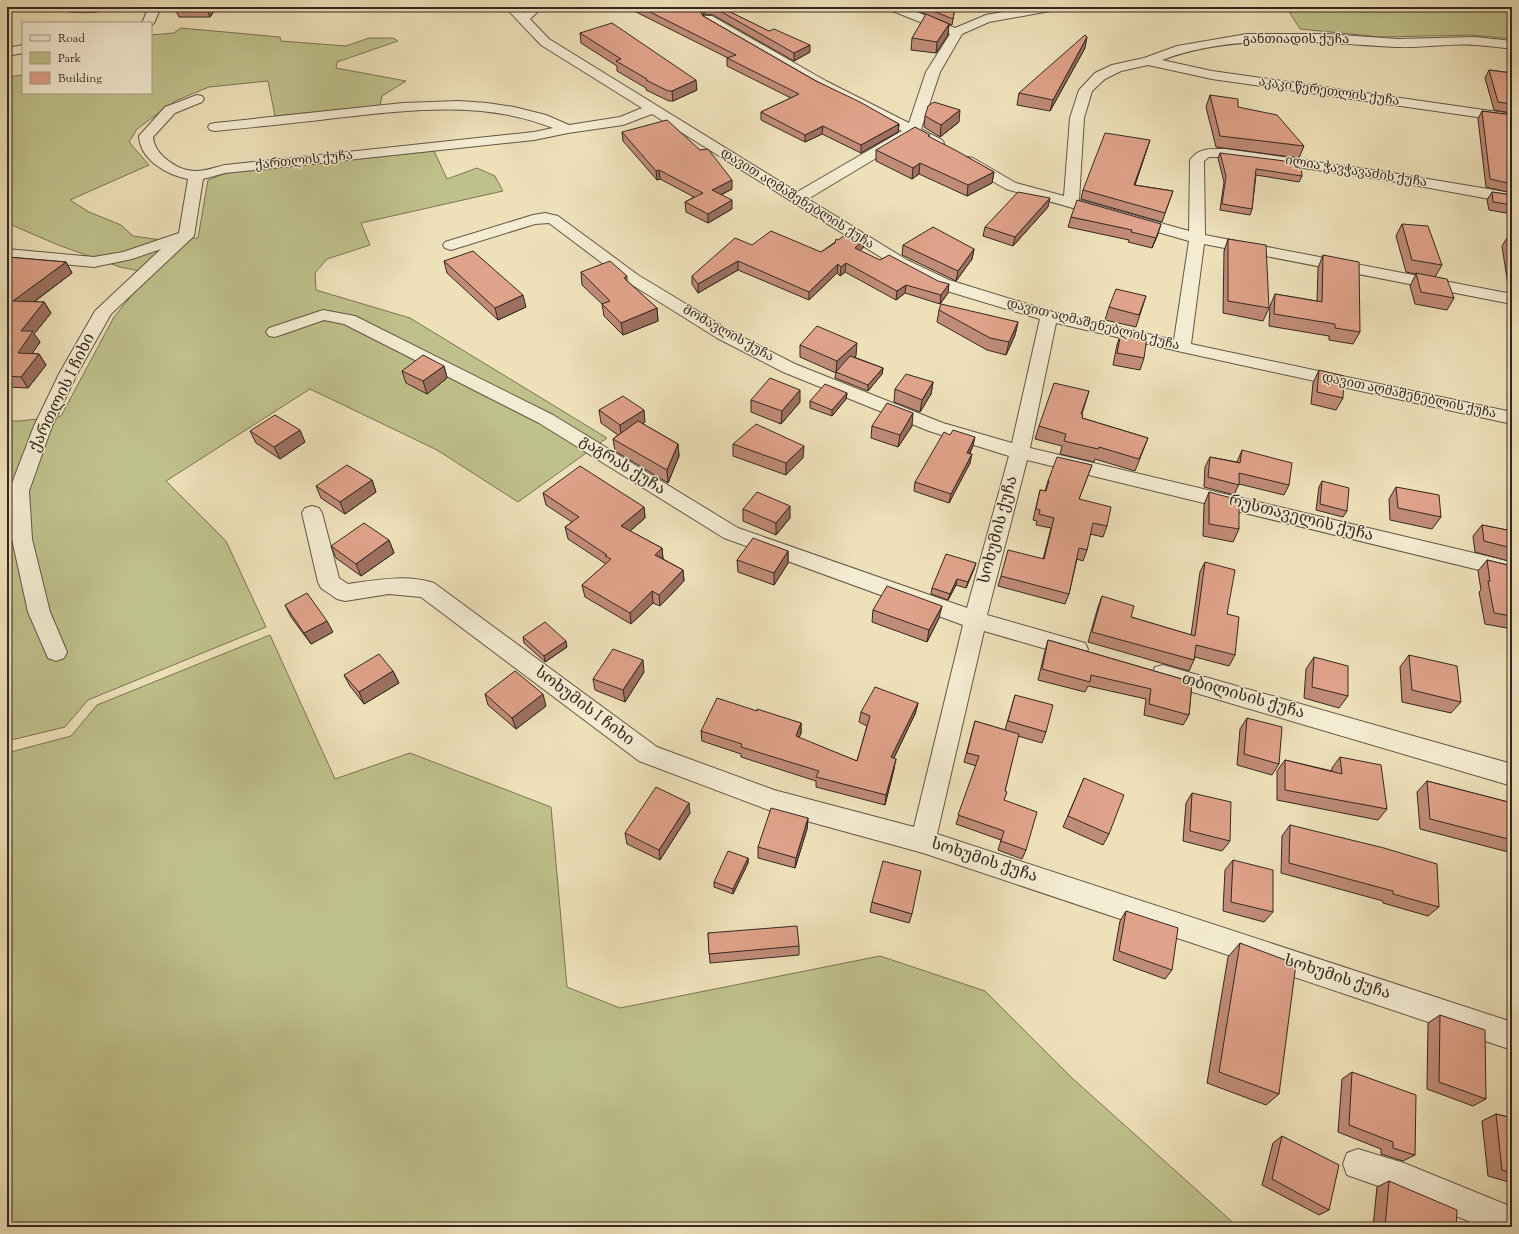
<svg xmlns="http://www.w3.org/2000/svg" width="1519" height="1234" viewBox="0 0 1519 1234" font-family="'Sorts Mill Goudy','Noto Serif Georgian',serif">
  <style>
    .green { fill: #bfc18b; stroke: #7a7456 }
    .lines { fill: none; stroke-linecap: round; stroke-linejoin: round }
    .minor-casing { stroke: #635647; stroke-width: 2 }
    .minor { fill: #f4ecd2; fill-rule: evenodd }
    .wall { fill: #c08b77; stroke: #352721 }
    .shaded-wall { fill: #9c7161; stroke: #352721 }
    .building { fill: #dfa28a; stroke: #352721 }
    .labels { text-anchor: middle; dominant-baseline: central; stroke-width: 3; stroke-linejoin: round; paint-order: stroke }
    .far-street-label { font-size: 13px; fill: #352721; stroke: #f4ecd2 }
    .street-label { font-size: 16px; fill: #352721; stroke: #f4ecd2 }
  </style>
  <rect width="100%" height="100%" fill="#eee1ba"/>
  <filter id="stains"><feTurbulence type="fractalNoise" baseFrequency=".005" numOctaves="4"/><feColorMatrix values="0 0 0 0 .2 0 0 0 0 .09 0 0 0 0 .02 0 0 0 .5 -.17"/></filter>
  <radialGradient id="worn" r=".72"><stop offset=".6" stop-color="#630" stop-opacity="0"/><stop offset="1" stop-color="#630" stop-opacity=".3"/></radialGradient>
  <path class="green" d="M1286,7H1512V39L1472,35L1381,37L1300,29Z
    M181,28L280,37L281,41L346,46L369,38H393L398,41L337,62L336,68L406,81L382,96L380,106L275,116L268,81L209,87L175,101L137,129L129,142L149,165L70,200L89,212L121,225L133,236L161,240L198,238L208,180L226,173L434,151L447,179L477,168L495,176L503,191L361,223L370,245L327,259L315,273L316,290L410,318L607,438L518,502L437,450L310,389L166,481L226,541L266,627L88,700L65,727L7,741V421H20L61,416L114,317L136,290L154,274L120,267L58,245L7,223V77L23,75V93H151V35L174,33Z
    M270,635L335,779L410,753L551,807L567,987L620,1008L880,956L985,991L1072,1078L1238,1227H7V753L71,736L97,705Z"/>
  <g class="lines">
    <defs>
      <path id="minor" d="M58,7H108L106,10C91,13 75,13 60,10Z
        M149,7H161L154,23L151,26V23H142Z
        M505,7H518L523,13L530,7H543L530,19L549,39L797,192L902,131L816,87L704,22L702,19L704,16H712L826,81L909,123L926,72L950,34L890,10L888,7H905L955,28L986,15L1031,7H1056L1054,10L1050,11L989,22L962,34L940,72L921,129L942,140L944,143L942,146C932,149 922,141 913,136L808,199L907,260L949,280L1053,312L1174,340L1189,241L1006,189L963,164L961,161L963,158L968,157L973,158L1016,183L1064,196L1070,118L1079,90L1095,73L1112,65L1144,58L1177,46L1247,34H1326L1398,39L1475,37L1512,41V49C1500,47 1488,46 1476,45C1450,43 1423,48 1397,47C1319,43 1237,32 1162,60L1212,71L1512,114V122L1212,79L1148,65L1121,71L1105,79L1092,91L1084,118L1079,200L1189,231L1190,160C1199,147 1211,149 1226,149L1380,171L1512,193V203L1380,179L1226,157H1209L1204,161L1205,235L1512,294V304L1204,244L1191,344L1512,412V424L1182,352L1056,323L1030,448L1512,562V578L1027,460L987,615L1085,643L1088,649L1085,655L1077,658L984,631L937,834L1512,1022V1050L923,853L774,812L639,761L421,597L389,594L345,601L337,599L321,588L318,582L302,513L305,508L312,506L319,508L322,513L339,578L348,584C377,580 406,574 434,583L657,747L774,790L914,827L963,625L724,538L539,423L344,324L324,320L275,337L269,336L266,332L269,328L323,310L355,316L553,415L738,528L967,608L1009,456L929,431L783,372L717,338L626,281L549,223L535,224L451,250L445,248L443,245L445,242L533,215L545,213L558,216L638,275L729,330L795,364L943,423L1012,443L1040,319L937,288L895,266L652,114L623,125L568,133L534,140L225,173L203,179L194,236L111,314L77,374L52,426L29,491L32,539L50,612L67,652L64,658L56,661L48,658L28,612L12,539L9,491L34,426L59,374L95,311L161,249L132,259L94,267L7,259V249L94,257L123,252L179,233L188,179C167,175 140,160 139,136L165,107L197,95L202,96L204,99L202,102L175,113L153,137C154,155 179,172 197,171C206,171 216,167 225,165L534,132L553,128C484,100 408,110 336,118C296,123 255,127 215,131L210,130L208,127L210,124L215,123L403,103L459,101L487,103L514,107L546,115L569,125L620,117L642,108L541,45Z
        M23,45V53L7,56V48Z
        M1163,665L1512,764V786L1155,681L1152,674L1155,667Z
        M1358,1149L1404,1163L1512,1207V1227H1483L1404,1195L1347,1175L1343,1164L1347,1153Z"/>
    </defs>
    <use href="#minor" class="minor-casing"/>
    <use href="#minor" class="minor"/>
  </g>
  <path class="wall" d="M174,7H217L210,17H179Z
    M626,7H677L679,12L692,7H720L810,52L794,61L713,15L704,14L703,16L816,81L899,124L898,132L861,153L822,134L805,142L761,120V112L791,98L727,66V58H728Z
    M908,7H955L952,25Z
    M949,24L948,35L936,53L911,50L912,38Z
    M580,33L697,90L673,101H669L646,90V88L617,71V66L581,43Z
    M1085,48L1050,111L1017,105L1019,93Z
    M1489,70L1512,73V113L1494,110L1485,78Z
    M1210,95L1238,107L1304,146L1299,158L1216,147L1206,107Z
    M1482,111L1512,115V193L1486,187L1478,119Z
    M925,116L959,122L940,137L924,127Z
    M622,132L732,189L721,195L732,209L708,223L686,212L685,202L694,197L660,179L657,180L623,141Z
    M929,137L994,172L992,183L967,196L919,174L912,179L876,161V150Z
    M1147,149L1135,185L1173,191L1162,222L1081,199L1083,190Z
    M1220,153L1302,176L1299,182L1256,175L1252,209L1250,215L1220,210L1224,182L1218,158Z
    M1492,192L1512,195V214L1489,210L1487,200Z
    M1048,207L1013,246L983,236L985,227Z
    M1071,217L1158,234L1152,248L1128,242L1129,240L1068,227Z
    M1402,224L1442,265L1435,277L1454,298L1447,310L1415,304L1410,286L1416,274L1406,272L1396,236Z
    M1507,238L1512,239V293L1509,292L1502,246Z
    M864,239L863,248L860,251L948,293L940,304L905,293L896,300L845,272L840,276L837,273L809,300L738,270L698,293L692,284V276L752,245L821,252L838,240Z
    M1228,239L1269,308L1263,321L1223,313L1224,251Z
    M903,245L974,249L972,259L956,281L902,255Z
    M1323,255L1360,332L1353,344L1329,340V336L1269,326L1270,306L1275,294L1317,301L1318,268Z
    M7,257L66,262L72,273L34,302H44L51,313L34,334L40,342L32,353L39,354L46,365L28,388L7,387Z
    M444,261L526,307L498,320L447,273Z
    M581,272L627,276V281L657,308L658,321L623,335L604,316L602,304L582,285Z
    M1146,296L1136,327L1105,320L1109,307Z
    M939,310L1018,322L1015,335L1006,355L987,350L937,322Z
    M1121,333L1144,358L1140,370L1113,365L1117,345Z
    M800,345L856,356L854,357L883,368L882,374L868,391L835,378L836,373L800,357Z
    M444,366L447,378L427,394L406,383L402,371Z
    M1319,370L1343,398L1336,410L1311,404L1313,383Z
    M933,382L931,394L920,412L894,402L895,389Z
    M1089,391L1082,414V418L1148,438L1135,471L1095,459L1094,462L1060,454L1062,446L1035,439L1039,426Z
    M847,393L846,399L832,416L810,408V401Z
    M751,400L800,402L781,424L751,412Z
    M599,410L645,422L643,424L678,444L679,456L668,483L615,451L613,439L618,435L601,423Z
    M872,426H912L898,447L871,438Z
    M250,431L305,442L280,459L256,443Z
    M733,444L803,458L786,475L733,456Z
    M973,446L970,453V463L949,503L914,491L915,482Z
    M1242,450L1289,485L1284,495L1239,484L1234,495L1204,487L1205,467L1210,457L1237,462Z
    M1092,465L1079,499L1107,526L1103,537L1090,534L1087,550L1083,561L1077,559L1069,594L1065,604L998,586L1001,576L1043,559L1051,528L1036,525L1037,521L1033,520L1040,490L1045,491L1048,481Z
    M372,480L376,492L345,514L321,498L316,486Z
    M1322,481L1347,511L1343,517L1316,510L1319,487Z
    M1396,487L1441,517L1432,529L1390,520L1389,499Z
    M1209,492L1239,529L1233,542L1203,536L1204,505Z
    M543,493L644,507L645,518L630,531L662,548L663,559L683,570L684,581L660,606L653,603L631,624L585,597L582,585L606,564L568,539L565,527L572,522L546,505Z
    M743,509L790,518L776,535L743,521Z
    M1482,525L1512,531V562L1475,552L1473,536Z
    M389,540L394,553L361,576L336,558L331,546Z
    M788,551V563L774,585L738,572L737,560Z
    M1487,560L1512,566V629L1485,624L1479,592L1481,590L1478,571Z
    M1205,562L1227,614L1235,655L1229,666L1195,657L1194,660L1189,671L1088,642L1098,607L1102,596L1131,617L1191,635L1200,572Z
    M974,569L966,588L956,585L948,600L931,594L932,588Z
    M285,605L333,632L311,644L291,617Z
    M873,610L939,618L927,642L872,622Z
    M523,637L567,647L545,662L524,643Z
    M1048,640L1192,682L1189,715L1183,725L1144,715L1146,699L1088,686L1085,692L1038,680L1045,651Z
    M1409,655L1461,702L1451,713L1402,702L1400,667Z
    M1314,657L1348,696L1339,708L1304,698L1306,669Z
    M393,671L399,683L364,704L350,686L344,675Z
    M644,672L625,702L595,690L593,679Z
    M485,694L546,706L516,729L488,705Z
    M1015,695L1046,732L1042,743L1018,736L1005,791L1004,800L1026,850L1022,859L998,850L1001,840L956,824L976,766L964,762L975,721L1005,730Z
    M918,703L915,714L894,758V769L885,805L816,787V781L741,757V754L702,741L701,731L757,711L801,723V733L799,738L857,761L867,726L859,722L861,712Z
    M1247,718L1279,764L1272,775L1237,765L1240,729Z
    M1340,757L1387,809L1378,820L1277,800V771L1285,760L1332,771V768Z
    M1084,778L1109,834L1103,845L1063,827Z
    M1427,781L1512,803V853L1420,829L1417,792Z
    M1192,793L1230,841L1222,851L1183,841L1186,803Z
    M690,813L660,860L627,844L625,833Z
    M808,818L807,829L795,868L758,858V847Z
    M1290,825L1439,907L1428,916L1383,903V901L1281,873L1282,836Z
    M748,858V863L733,894L714,887V882Z
    M1233,860L1273,912L1264,922L1223,911L1225,870Z
    M872,902L912,914L909,923L870,912Z
    M1126,911L1172,970L1165,979L1113,960L1120,921Z
    M708,933L799,946V955L710,963Z
    M1240,943L1279,1094L1266,1105L1207,1083L1228,957Z
    M1440,1015L1486,1099L1473,1106L1427,1089L1428,1023Z
    M1352,1072L1415,1155L1403,1161L1381,1154V1149L1338,1132L1342,1079Z
    M1496,1114L1512,1118V1183L1488,1176L1482,1121Z
    M1282,1136L1329,1210L1319,1215L1262,1185L1273,1143Z
    M1389,1181L1456,1227H1373L1377,1187Z"/>
  <path class="shaded-wall" d="M206,7H217L210,17Z
    M704,7V14L701,18L700,11Z
    M949,24L948,35L936,53L937,42Z
    M1087,37L1085,48L1050,111L1053,100Z
    M810,45V52L794,61V53Z
    M696,80L697,90L673,101L672,91Z
    M960,110L959,122L940,137L941,125Z
    M899,124L898,132L861,153V145Z
    M823,126L822,134L805,142V135Z
    M1150,140L1132,194L1134,185Z
    M920,163L919,174L912,179L913,168Z
    M659,170L660,179L657,180L656,171Z
    M994,172L992,183L967,196L968,185Z
    M732,180V189L712,199V190Z
    M1050,198L1048,207L1013,246L1015,237Z
    M732,200V209L708,223V214Z
    M1161,224L1158,234L1152,248L1156,238Z
    M864,239L863,248L854,257L855,248Z
    M974,249L972,259L956,281L958,271Z
    M738,261V270L698,293V284Z
    M66,262L72,273L20,312L13,301Z
    M846,263L845,272L840,276L841,267Z
    M838,264L837,273L809,300V292Z
    M949,284L948,293L940,304L941,295Z
    M906,285L905,293L896,300L897,291Z
    M523,295L526,307L498,320L495,308Z
    M44,302L51,313L34,334L40,342L25,364L18,353L21,331Z
    M657,308L658,321L623,335L621,323Z
    M1018,322L1015,335L1006,355L1009,342Z
    M857,343L856,356L837,373L836,372L837,361Z
    M39,354L46,365L28,388L21,377Z
    M444,366L447,378L427,394L423,381Z
    M883,368L882,374L868,391V385Z
    M933,382L931,394L920,412L922,400Z
    M800,390V402L781,424L782,411Z
    M847,393L846,399L832,416V410Z
    M644,410L645,422L621,437L620,425Z
    M913,413L912,426L898,447L900,435Z
    M300,430L305,442L280,459L274,447Z
    M975,437L973,446L965,462L967,453Z
    M678,444L679,456L668,483L667,470Z
    M804,446L803,458L786,475V463Z
    M972,454L970,463L949,503L951,494Z
    M372,480L376,492L345,514L340,502Z
    M790,506V518L776,535V523Z
    M644,507L645,518L623,537L621,526Z
    M389,540L394,553L361,576L356,564Z
    M662,548L663,559L655,555Z
    M788,551V563L774,585V573Z
    M976,563L974,569L966,588L968,582Z
    M683,570L684,581L660,606L659,595Z
    M957,579L956,585L948,600L950,594Z
    M652,591L653,603L631,624L630,613Z
    M942,606L939,618L927,642L929,630Z
    M327,621L333,632L311,644L304,633Z
    M566,641L567,647L545,662L544,656Z
    M643,660L644,672L625,702L623,690Z
    M393,671L399,683L364,704L359,692Z
    M543,694L546,706L516,729L512,718Z
    M918,703L915,714L889,768L891,757Z
    M801,723V733L795,747L796,736Z
    M896,759L894,769L885,805L886,795Z
    M689,803L690,813L660,860L659,850Z
    M808,818L807,829L795,868L796,858Z
    M748,858V863L733,894V889Z"/>
  <path class="building" d="M640,7H677L679,12L692,7H720L769,31L774,29L810,45L794,53L713,7H704L700,11L703,16L816,81L860,102L899,124L861,145L823,126L805,135L761,112L799,94L727,58L736,55Z
    M923,7H955L953,19Z
    M926,14L949,24L937,42L912,38Z
    M612,23L696,80L672,91H668L646,80L647,79L616,61L621,59L580,33Z
    M1085,35L1087,37L1053,100L1019,93Z
    M1489,70L1512,73V104L1498,102Z
    M1210,95L1238,99V107L1277,115L1304,146L1220,136Z
    M934,102L960,110L941,125L925,116L928,106Z
    M1482,111L1512,115V184L1490,179Z
    M667,120L700,150L708,149L732,180L712,190L732,200L708,214L685,202L703,193L659,170L656,171L622,132Z
    M915,127L930,135L928,136L957,151L994,172L968,185L920,163L913,168L876,150Z
    M1105,133L1150,140L1134,185L1173,191L1165,213L1083,190Z
    M1220,153L1301,163L1302,176L1256,169L1252,209L1222,204L1226,176Z
    M1018,192L1050,198L1015,237L985,227Z
    M1492,192L1512,195V205L1493,202Z
    M1077,200L1161,224L1156,238L1131,232L1132,230L1071,217Z
    M1402,224L1428,226L1442,265L1412,260Z
    M933,227L974,249L958,271L903,245Z
    M771,231L821,252L835,243L836,239L838,240L851,231L864,239L855,248L880,260L889,255L938,281L949,284L941,295L906,285L897,291L846,263L841,267L838,264L809,292L738,261L698,284L692,276L735,238L752,245Z
    M1507,238L1512,239V270Z
    M1228,239L1266,245L1269,308L1228,301Z
    M473,251L523,295L495,308L444,261Z
    M1323,255L1359,262L1360,332L1335,328V324L1274,314L1275,294L1322,302Z
    M7,257L66,262L13,301L44,302L21,331H33L18,353L39,354L21,377L7,376Z
    M610,261L627,276L624,278L657,308L621,323L602,304L610,301L581,272Z
    M1416,273L1447,279L1454,298L1421,292Z
    M1116,289L1146,296L1139,315L1109,307Z
    M941,304L1018,322L1009,342L990,338L939,310Z
    M817,326L857,343L837,361L800,345Z
    M1121,333L1147,337L1144,358L1117,353Z
    M423,355L444,366L423,381L402,371Z
    M850,356L883,368L868,385L836,372Z
    M1319,370L1344,376L1343,398L1317,392Z
    M906,374L933,382L922,400L895,389Z
    M770,378L800,390L782,411L751,400Z
    M1054,383L1089,391L1081,414L1083,415L1082,418L1148,438L1139,459L1099,447L1098,449L1064,441L1066,434L1039,426Z
    M825,384L847,393L832,410L810,401Z
    M623,396L644,410L620,425L599,410Z
    M887,403L913,413L900,435L872,426Z
    M275,415L300,430L274,447L250,431Z
    M638,421L678,444L667,470L613,439Z
    M756,424L804,446L786,463L733,444Z
    M953,430L975,437L967,453L972,454L951,494L915,482L944,432L950,435Z
    M1242,450L1292,463L1289,485L1239,473V485L1208,477L1210,457L1240,463Z
    M1057,457L1092,465L1079,499L1111,507L1107,526L1093,523L1087,550L1079,548L1069,594L1001,576L1008,550L1044,559L1054,518L1039,514L1040,510L1036,509L1040,490L1046,491L1049,481H1048Z
    M347,465L372,480L340,502L316,486Z
    M580,466L644,507L621,526L662,548L655,555L683,570L659,595L652,591L630,613L582,585L611,559L605,556L607,555L565,527L579,517L543,493Z
    M1322,481L1349,488L1347,511L1320,504Z
    M1396,487L1439,495L1441,517L1398,508Z
    M757,492L790,506L776,523L743,509Z
    M1209,492L1239,500V529L1209,524Z
    M364,523L389,540L356,564L331,546Z
    M1482,525L1512,531V548L1484,541Z
    M753,538L788,551L774,573L737,560Z
    M946,554L976,563L968,582L957,579L950,594L932,588Z
    M1487,560L1512,566V616L1494,613L1488,581H1490Z
    M1205,562L1235,570L1227,614L1239,617L1235,655L1196,645L1194,660L1092,632L1102,596L1134,606L1131,617L1195,636Z
    M887,586L942,606L929,630L873,610Z
    M307,593L327,621L304,633L285,605Z
    M545,622L566,641L544,656L523,637Z
    M1048,640L1192,682L1189,715L1149,704L1151,689L1091,675L1090,682L1042,669Z
    M613,649L643,660L623,690L593,679Z
    M379,654L393,671L359,692L344,675Z
    M1409,655L1457,666L1461,702L1412,690Z
    M1314,657L1348,666V696L1312,687Z
    M515,671L543,694L512,718L485,694Z
    M875,687L918,703L891,757L896,759L886,795L816,777L819,771L741,747L742,744L701,731L717,698L757,711V709L801,723L796,736L857,761L870,716L861,712Z
    M1015,695L1053,705L1046,732L1008,721Z
    M1247,718L1282,727L1279,764L1244,754Z
    M975,721L1019,734L1005,791L1007,792L1004,800L1037,812L1026,850L1001,841L1004,831L958,815L979,756L967,753Z
    M1340,757L1381,765L1387,809L1285,790V760L1342,774Z
    M1084,778L1124,795L1109,834L1068,816Z
    M1427,781L1512,803V840L1430,819Z
    M656,787L689,803L659,850L625,833Z
    M1192,793L1231,802L1230,841L1190,831Z
    M771,808L808,818L796,858L758,847Z
    M1290,825L1384,848L1437,864L1439,907L1393,894V891L1289,863Z
    M728,851L748,858L733,889L714,882Z
    M1233,860L1273,870V912L1231,902Z
    M883,861L921,871L912,914L872,902Z
    M1126,911L1178,928L1172,970L1119,951Z
    M797,926L799,946L709,954L708,933Z
    M1240,943L1296,964L1279,1094L1219,1072Z
    M1440,1015L1485,1030L1486,1099L1439,1082Z
    M1352,1072L1416,1095L1415,1155L1393,1148V1142L1349,1125Z
    M1496,1114L1512,1118V1173L1502,1170Z
    M1282,1136L1339,1165L1329,1210L1272,1179Z
    M1389,1181L1457,1210L1456,1227H1385Z"/>
  <g class="labels">
    <g class="far-street-label">
      <text x="1296" y="40">განთიადის ქუჩა</text>
      <text transform="translate(1329 92) rotate(8)">აკაკი წერეთლის ქუჩა</text>
      <text transform="translate(304 161) rotate(-6)">ქართლის ქუჩა</text>
      <text transform="translate(1356 172) rotate(9)">ილია ჭავჭავაძის ქუჩა</text>
      <text transform="translate(797 199) rotate(32)">დავით აღმაშენებლის ქუჩა</text>
      <text transform="translate(1093 325) rotate(14)">დავით აღმაშენებლის ქუჩა</text>
      <text transform="translate(728 334) rotate(29)">მომავლის ქუჩა</text>
      <text transform="translate(1409 396) rotate(12)">დავით აღმაშენებლის ქუჩა</text>
    </g>
    <g class="street-label">
      <text transform="translate(63 393) rotate(-64)">ქართლის I ჩიხი</text>
      <text transform="translate(622 466) rotate(32)">გაგრას ქუჩა</text>
      <text transform="translate(1301 519) rotate(14)">რუსთაველის ქუჩა</text>
      <text transform="translate(999 530) rotate(-75)">სოხუმის ქუჩა</text>
      <text transform="translate(1243 697) rotate(16)">თბილისის ქუჩა</text>
      <text transform="translate(584 707) rotate(37)">სოხუმის I ჩიხი</text>
      <text transform="translate(984 861) rotate(18)">სოხუმის ქუჩა</text>
      <text transform="translate(1337 978) rotate(18)">სოხუმის ქუჩა</text>
    </g>
  </g>
  <rect width="1519" height="1234" fill="none" stroke="#eee1ba" stroke-width="24"/>
  <rect x="8" y="8" width="1503" height="1218" fill="none" stroke="#352721" stroke-width="2"/>
  <rect x="12" y="12" width="1495" height="1210" fill="none" stroke="#352721"/>
  <rect x="22" y="22" width="130" height="72" fill="#f4ecd2" stroke="#a89d8b"/>
  <rect x="30" y="35" width="20" height="6" fill="#f4ecd2" stroke="#a89d8b"/>
  <text x="58" y="42" font-size="12" fill="#352721">Road</text>
  <rect x="30" y="52" width="20" height="12" fill="#bfc18b" stroke="#a89d8b"/>
  <text x="58" y="62" font-size="12" fill="#352721">Park</text>
  <rect x="30" y="72" width="20" height="12" fill="#dfa28a" stroke="#a89d8b"/>
  <text x="58" y="82" font-size="12" fill="#352721">Building</text>
  <rect width="100%" height="100%" filter="url(#stains)"/>
  <rect width="100%" height="100%" fill="url(#worn)"/>
</svg>
